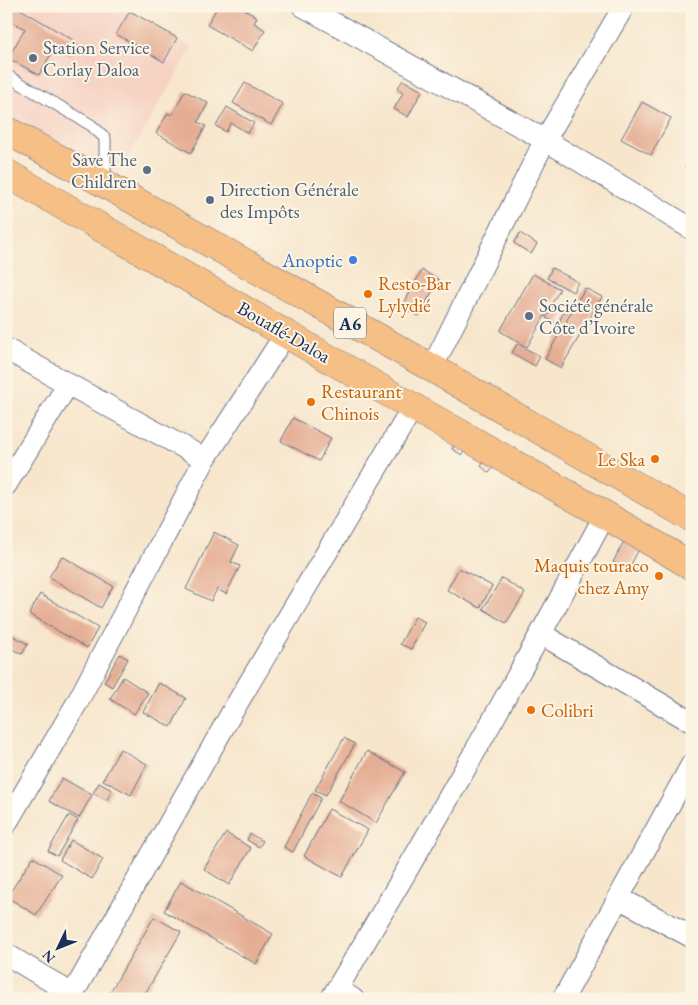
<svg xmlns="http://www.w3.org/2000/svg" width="698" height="1005" viewBox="0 0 698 1005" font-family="'EB Garamond',serif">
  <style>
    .built { fill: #f6d2c3 }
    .building { fill: #e5ae94 }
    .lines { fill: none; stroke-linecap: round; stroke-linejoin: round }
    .lane-casing { stroke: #686f84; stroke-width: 13 }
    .street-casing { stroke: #686f84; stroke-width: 23 }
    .highway-casing { stroke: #686f84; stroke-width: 29 }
    .lane { stroke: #fff; stroke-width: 11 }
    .street { stroke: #fff; stroke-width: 21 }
    .highway { stroke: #f5bf86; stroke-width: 28 }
    .service-dot { fill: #5c6f8a; stroke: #fcf5e5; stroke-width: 2 }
    .shop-dot { fill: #3f7fe0; stroke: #fcf5e5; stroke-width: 2 }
    .food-dot { fill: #e8710a; stroke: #fcf5e5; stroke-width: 2 }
    .labels { text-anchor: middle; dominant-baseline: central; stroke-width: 4; stroke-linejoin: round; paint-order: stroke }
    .shield { fill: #fcf5e5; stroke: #5e6a86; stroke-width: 1 }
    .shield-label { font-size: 18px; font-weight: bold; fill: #1b2f5e }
    .service-label { font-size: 19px; fill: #4e5e75; stroke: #fcf5e5; text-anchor: start }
    .shop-label { font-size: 19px; fill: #366cbe; stroke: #fcf5e5; text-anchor: end }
    .food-label { font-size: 19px; fill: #c56008; stroke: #fcf5e5; text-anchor: start }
    .street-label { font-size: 19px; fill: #1b2f5e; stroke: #fcf5e5 }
  </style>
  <rect width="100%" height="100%" fill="#fcf5e5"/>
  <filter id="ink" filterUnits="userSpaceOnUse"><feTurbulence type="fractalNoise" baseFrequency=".02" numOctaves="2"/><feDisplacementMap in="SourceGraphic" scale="10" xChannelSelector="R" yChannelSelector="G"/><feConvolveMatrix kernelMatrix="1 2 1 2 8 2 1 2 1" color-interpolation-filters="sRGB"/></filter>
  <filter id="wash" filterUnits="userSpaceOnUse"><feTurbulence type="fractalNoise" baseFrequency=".0096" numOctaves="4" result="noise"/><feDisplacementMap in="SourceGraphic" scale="20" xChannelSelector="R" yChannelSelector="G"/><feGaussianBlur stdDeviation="1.12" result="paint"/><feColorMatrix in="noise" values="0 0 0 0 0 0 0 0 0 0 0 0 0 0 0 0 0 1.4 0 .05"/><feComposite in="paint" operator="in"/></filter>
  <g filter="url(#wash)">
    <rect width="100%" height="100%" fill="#f7e6cc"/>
    <path class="built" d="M6,6H122L192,47L113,183L6,121Z"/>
    <g id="blocks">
      <path class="building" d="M15,6L78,43L71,56L55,47L39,75L8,58L25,29L7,19Z
        M218,6H230L236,9L239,6L257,17L254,23L265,30L253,51L207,25Z
        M130,11L177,38L164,62L116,34Z
        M403,80L422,91L408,117L394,109L403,93L397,89Z
        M245,83L283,104L271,125L233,103Z
        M185,91L208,103L198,122L206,126L191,153L156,133L168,113L172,115Z
        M642,102L671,118L651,155L621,139Z
        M227,107L254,123L248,133L231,123L226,132L216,126Z
        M692,155V170L685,167Z
        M520,233L537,244L531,254L514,243Z
        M552,268L578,282L573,292L547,278Z
        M422,270L439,280L418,316L402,307Z
        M533,274L560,289L527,347L500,331Z
        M585,288L602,297L561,368L545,359Z
        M552,306L564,311L558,324L546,318Z
        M517,344L540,356L535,366L512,353Z
        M293,418L331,438L319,461L281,441Z
        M458,437L469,442L462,455L452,449Z
        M490,455L498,462L489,473L481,466Z
        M214,532L239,545L231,562L240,566L226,594L217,589L211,601L186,589Z
        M624,541L639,549L628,570L613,562Z
        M62,556L113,586L101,608L49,577Z
        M459,568L492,586L480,608L447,590Z
        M502,578L525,593L506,623L483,609Z
        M40,594L98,628L87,648L29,614Z
        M415,617L425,622L411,649L400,644Z
        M13,636L28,644L22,654L8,647Z
        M120,654L128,659L112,687L104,682Z
        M123,677L148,693L134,714L110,699Z
        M159,683L186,698L171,727L143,712Z
        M344,738L355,744L326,795L315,790Z
        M120,749L147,764L131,795L103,780Z
        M367,751L405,772L376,823L339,801Z
        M62,778L92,795L79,818L49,801Z
        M99,783L112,790L107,800L93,793Z
        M312,793L321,798L293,852L284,847Z
        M329,809L368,830L342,877L304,856Z
        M69,815L78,820L57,856L48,851Z
        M226,833L251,848L229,885L204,869Z
        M250,834L263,841L259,847L247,840Z
        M71,840L103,859L92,879L60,860Z
        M33,857L62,875L36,915L7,897Z
        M181,881L273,934L256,964L164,911Z
        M154,917L181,932L142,999H106Z"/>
    </g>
  </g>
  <g filter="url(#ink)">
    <use href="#blocks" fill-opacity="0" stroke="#686f84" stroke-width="1"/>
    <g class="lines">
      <defs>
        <path id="lane" d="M6,75L91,125L105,138V182"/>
        <path id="street" d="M303,6L545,140L692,229
          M6,349L68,384L205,459
          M432,368L545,140L624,6
          M6,485L68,384
          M541,634L692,722
          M6,824L77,703L205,459L286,333
          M619,898L692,937
          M6,954L72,994
          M337,989L353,999
          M70,999L235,707L413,407
          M331,999C426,840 518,678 605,515
          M563,999L692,764"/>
        <path id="highway" d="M6,130L105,184L432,368L692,518
          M6,173L413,407L605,515L692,566"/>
      </defs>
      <use href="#lane" class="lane-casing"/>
      <use href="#street" class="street-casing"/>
      <use href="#highway" class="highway-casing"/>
      <use href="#lane" class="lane"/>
      <use href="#street" class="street"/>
      <use href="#highway" class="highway"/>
    </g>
  </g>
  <g class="service-dot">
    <circle cx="33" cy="58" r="5"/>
    <circle cx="147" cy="170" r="5"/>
    <circle cx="210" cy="200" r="5"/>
    <circle cx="529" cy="316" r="5"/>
  </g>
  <circle class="shop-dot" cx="353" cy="260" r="5"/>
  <g class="food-dot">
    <circle cx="368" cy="294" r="5"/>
    <circle cx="311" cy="402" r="5"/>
    <circle cx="655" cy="459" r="5"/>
    <circle cx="659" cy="576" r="5"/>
    <circle cx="531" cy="710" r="5"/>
  </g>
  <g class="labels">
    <rect class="shield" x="334" y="307.5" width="32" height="31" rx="4"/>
    <g class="shield-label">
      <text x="350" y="323">A6</text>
    </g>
    <g class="service-label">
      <text x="43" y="47">Station Service<tspan x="43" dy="22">Corlay Daloa</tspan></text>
      <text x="137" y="159" text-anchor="end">Save The<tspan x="137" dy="22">Children</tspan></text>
      <text x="220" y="189">Direction Générale<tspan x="220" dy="22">des Impôts</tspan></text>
      <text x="539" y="305">Société générale<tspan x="539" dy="22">Côte d’Ivoire</tspan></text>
    </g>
    <g class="shop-label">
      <text x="343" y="260">Anoptic</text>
    </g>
    <g class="food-label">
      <text x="378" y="283">Resto-Bar<tspan x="378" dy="22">Lylydié</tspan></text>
      <text x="321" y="391">Restaurant<tspan x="321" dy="22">Chinois</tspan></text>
      <text x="645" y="459" text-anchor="end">Le Ska</text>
      <text x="649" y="565" text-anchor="end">Maquis touraco<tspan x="649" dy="22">chez Amy</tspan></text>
      <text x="541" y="710">Colibri</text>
    </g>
    <g class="street-label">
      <text transform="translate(284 332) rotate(30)">Bouaflé-Daloa</text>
    </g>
  </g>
  <rect width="698" height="1005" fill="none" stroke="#fcf5e5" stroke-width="25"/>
  <g transform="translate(58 948) rotate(227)" stroke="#fcf5e5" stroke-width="4" paint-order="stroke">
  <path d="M0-4L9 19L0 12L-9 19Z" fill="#1b2f5e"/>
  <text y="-8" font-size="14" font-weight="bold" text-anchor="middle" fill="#1b2f5e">N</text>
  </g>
</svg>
